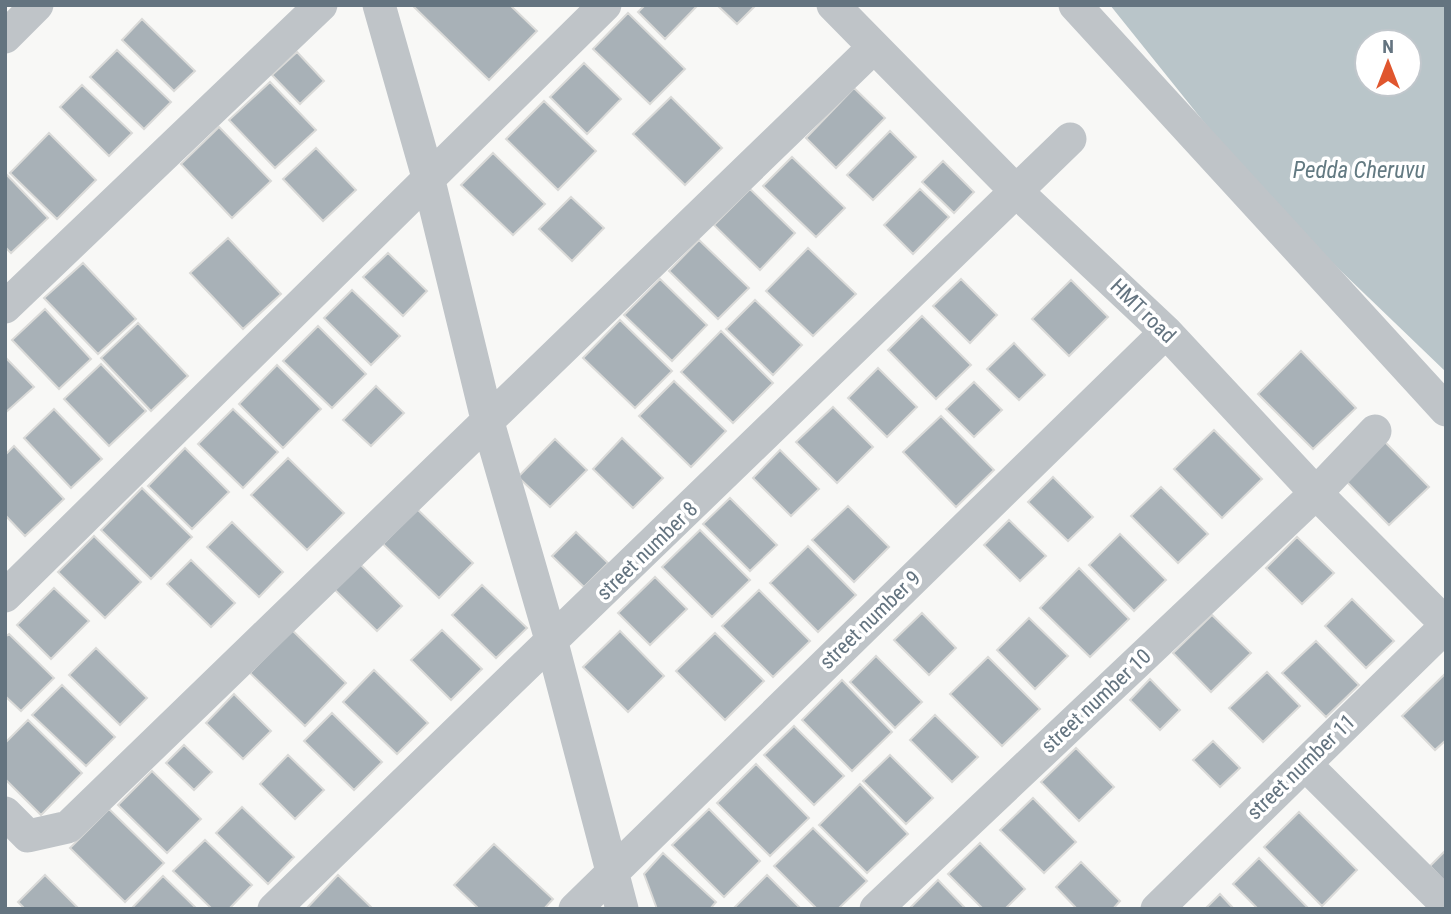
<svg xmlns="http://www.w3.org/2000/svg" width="1451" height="914" viewBox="0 0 1451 914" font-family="'Roboto Condensed',sans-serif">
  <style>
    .water { fill: #b9c5c9; fill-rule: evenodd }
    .building { fill: #a8b1b7; stroke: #dadad8; stroke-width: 2 }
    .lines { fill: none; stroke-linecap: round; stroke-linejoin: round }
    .street { stroke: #bfc4c8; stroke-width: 33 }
    .labels { text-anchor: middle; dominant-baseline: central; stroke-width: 7; stroke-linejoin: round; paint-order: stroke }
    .street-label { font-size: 21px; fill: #647480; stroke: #fff }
    .water-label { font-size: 23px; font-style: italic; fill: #637a82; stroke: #fff }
  </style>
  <rect width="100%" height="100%" fill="#f8f8f6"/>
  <path class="water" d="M1110,5H1446V372L1264,197ZM1367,42H1409V84H1367Z"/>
  <path class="building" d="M412,5H510L537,31L489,80Z
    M645,5H696L697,6L665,39L638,12Z
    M717,5H756L737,24Z
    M628,13L685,69L650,104L593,49Z
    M142,19L195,71L174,91L122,40Z
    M117,50L171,102L144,129L90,77Z
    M297,52L324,81L300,104L272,75Z
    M584,63L621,99L587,134L550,97Z
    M270,82L316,130L275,168L229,120Z
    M82,85L132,133L109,156L60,107Z
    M854,88L885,118L836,168L806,138Z
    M671,97L722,148L685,185L633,134Z
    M544,101L596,151L558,190L506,139Z
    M219,127L271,181L232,218L181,164Z
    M890,131L916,157L873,200L847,175Z
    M49,133L96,180L57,219L10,173Z
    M316,148L356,190L323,221L283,179Z
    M493,153L545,204L513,235L461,185Z
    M792,157L845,208L816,237L763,186Z
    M943,161L974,192L954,213L922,182Z
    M5,173L48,218L11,253L5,247Z
    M750,189L795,233L760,270L714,225Z
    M920,189L949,217L913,254L884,225Z
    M571,197L604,228L572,261L539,229Z
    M228,238L281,294L243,329L190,273Z
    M699,240L749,288L718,319L669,271Z
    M808,248L856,294L813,336L766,291Z
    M388,253L427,291L403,316L363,277Z
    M83,263L136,319L98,354L44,298Z
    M660,279L707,325L672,361L624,315Z
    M961,279L997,315L970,343L933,306Z
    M1071,280L1108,317L1069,356L1032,319Z
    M352,290L400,336L371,365L324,318Z
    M755,300L802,345L773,375L726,329Z
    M45,309L91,359L59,389L12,340Z
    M922,316L971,365L936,399L888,350Z
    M620,320L672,371L635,408L583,358Z
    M138,323L188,376L151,411L101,358Z
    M318,326L366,374L332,408L283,361Z
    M721,331L773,383L733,423L681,372Z
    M1014,343L1045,375L1019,400L987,369Z
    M1301,351L1356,408L1313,449L1258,394Z
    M5,357L34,387L5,413Z
    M101,364L146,411L109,446L64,399Z
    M277,365L321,409L283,448L239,404Z
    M878,368L917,407L887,437L848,398Z
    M674,381L726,431L691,467L639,416Z
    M974,382L1002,410L974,437L946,409Z
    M376,386L404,413L371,446L343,420Z
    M833,407L873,447L837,483L796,442Z
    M54,409L102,459L71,488L24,438Z
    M233,409L278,452L243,488L198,444Z
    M941,416L994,470L956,507L903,452Z
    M1214,430L1262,479L1222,518L1174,469Z
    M622,438L663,478L633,508L593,469Z
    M555,439L587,470L550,507L518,477Z
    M1385,442L1429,487L1389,525L1346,481Z
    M14,446L64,499L25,536L5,515V455Z
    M185,448L229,492L192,529L148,486Z
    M780,450L819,489L791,516L753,478Z
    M288,458L344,513L307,550L251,495Z
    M1053,477L1093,517L1068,541L1028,502Z
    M1161,487L1208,534L1178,563L1131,516Z
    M142,488L192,537L151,579L101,530Z
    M730,498L777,545L750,571L703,524Z
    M848,506L889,547L854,582L812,540Z
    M417,509L473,563L439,598L383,544Z
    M1009,520L1046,556L1020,581L984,545Z
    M232,522L283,572L259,597L207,547Z
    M700,530L750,580L712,617L662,567Z
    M576,532L608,563L584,587L552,556Z
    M1120,534L1166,580L1134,611L1089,565Z
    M94,536L141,582L105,618L58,572Z
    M1297,537L1334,573L1302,604L1266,568Z
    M808,546L856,595L818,632L770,583Z
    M191,560L235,603L211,627L167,584Z
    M359,563L402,606L377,631L334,589Z
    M1079,568L1129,619L1090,657L1040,608Z
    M655,577L687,609L650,645L618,613Z
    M482,585L527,628L496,658L452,615Z
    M54,588L89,621L51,659L17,625Z
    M759,590L810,641L773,677L722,626Z
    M1352,599L1394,641L1366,668L1325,626Z
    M922,613L956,648L929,675L894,640Z
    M1212,615L1251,653L1211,692L1173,653Z
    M1029,618L1068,656L1035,689L997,650Z
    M292,630L346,683L305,726L250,673Z
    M442,630L482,669L451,700L411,660Z
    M620,631L664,676L628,712L583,667Z
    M715,633L764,681L725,720L676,671Z
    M9,634L54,678L21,711L5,696V637Z
    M1316,641L1359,685L1326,717L1282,673Z
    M96,648L147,698L120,725L69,675Z
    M876,656L922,702L895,728L850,682Z
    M988,657L1040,709L1002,746L950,694Z
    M374,670L428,723L397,754L343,702Z
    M1267,672L1300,706L1263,742L1229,708Z
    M1446,673V740L1435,750L1402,716Z
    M1150,679L1180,710L1160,730L1130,700Z
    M842,680L892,732L852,771L802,720Z
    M62,685L115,737L86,766L32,715Z
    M234,694L271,731L243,759L206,723Z
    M332,713L382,762L354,790L304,741Z
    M935,715L978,757L952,782L910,740Z
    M28,720L82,773L41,815L5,779V743Z
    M794,726L844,776L814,805L764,755Z
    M1213,741L1240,768L1220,787L1193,760Z
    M184,745L212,772L194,790L166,763Z
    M1076,748L1114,787L1079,821L1041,782Z
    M288,755L324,790L295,819L260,784Z
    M890,755L933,798L906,824L863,781Z
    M756,764L809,818L770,856L717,803Z
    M152,771L201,819L167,853L118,805Z
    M860,784L908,834L867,873L819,825Z
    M1033,798L1076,842L1044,873L1000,830Z
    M242,807L294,857L268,884L216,833Z
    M109,809L164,863L125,902L70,848Z
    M709,809L760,861L724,897L672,845Z
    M1299,812L1357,870L1322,906L1264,847Z
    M813,828L867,881L838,909H817L774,866Z
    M205,840L252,885L229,909H212L173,871Z
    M980,843L1025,889L1005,909H983L948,874Z
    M494,844L553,899L544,909H479L454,885Z
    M1446,850V883L1430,866Z
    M663,853L716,902L710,909H657L644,874Z
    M1259,858L1309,909H1258L1233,884Z
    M1081,862L1120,901L1113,909H1077L1056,887Z
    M45,875L79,909H25L18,902Z
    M338,875L373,909H306Z
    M767,875L801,909H733Z
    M163,876L197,909H131Z
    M938,880L966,909H909Z
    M1220,894L1234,909H1205Z"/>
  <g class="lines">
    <path class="street" d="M379,5L428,177L487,419L552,643L622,909
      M833,5L1016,191L1166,332L1316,493L1446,624
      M1075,5L1446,410
      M5,37L37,5
      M5,307L321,5
      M5,596L605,5
      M1305,764L1443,901
      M5,813L28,836L68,827L874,47
      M274,909L1070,139
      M575,909L1166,332
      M876,909L1316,493L1375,431
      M1157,909L1446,626"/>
  </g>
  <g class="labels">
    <g class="street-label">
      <text transform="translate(1143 311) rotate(44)">HMT road</text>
      <text transform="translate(647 551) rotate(-44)">street number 8</text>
      <text transform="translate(870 620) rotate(-44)">street number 9</text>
      <text transform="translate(1096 701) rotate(-43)">street number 10</text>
      <text transform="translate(1301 767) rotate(-44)">street number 11</text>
    </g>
    <g class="water-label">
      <text x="1359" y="170">Pedda Cheruvu</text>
    </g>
  </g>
  <rect width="1451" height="914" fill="none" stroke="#647480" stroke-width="14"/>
  <g transform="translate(1388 63)"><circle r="33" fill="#ffffff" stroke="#c1c7cc" stroke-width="2"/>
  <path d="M0-5L12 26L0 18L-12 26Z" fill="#e0562e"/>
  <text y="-10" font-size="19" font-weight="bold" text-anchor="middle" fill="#647480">N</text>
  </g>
</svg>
